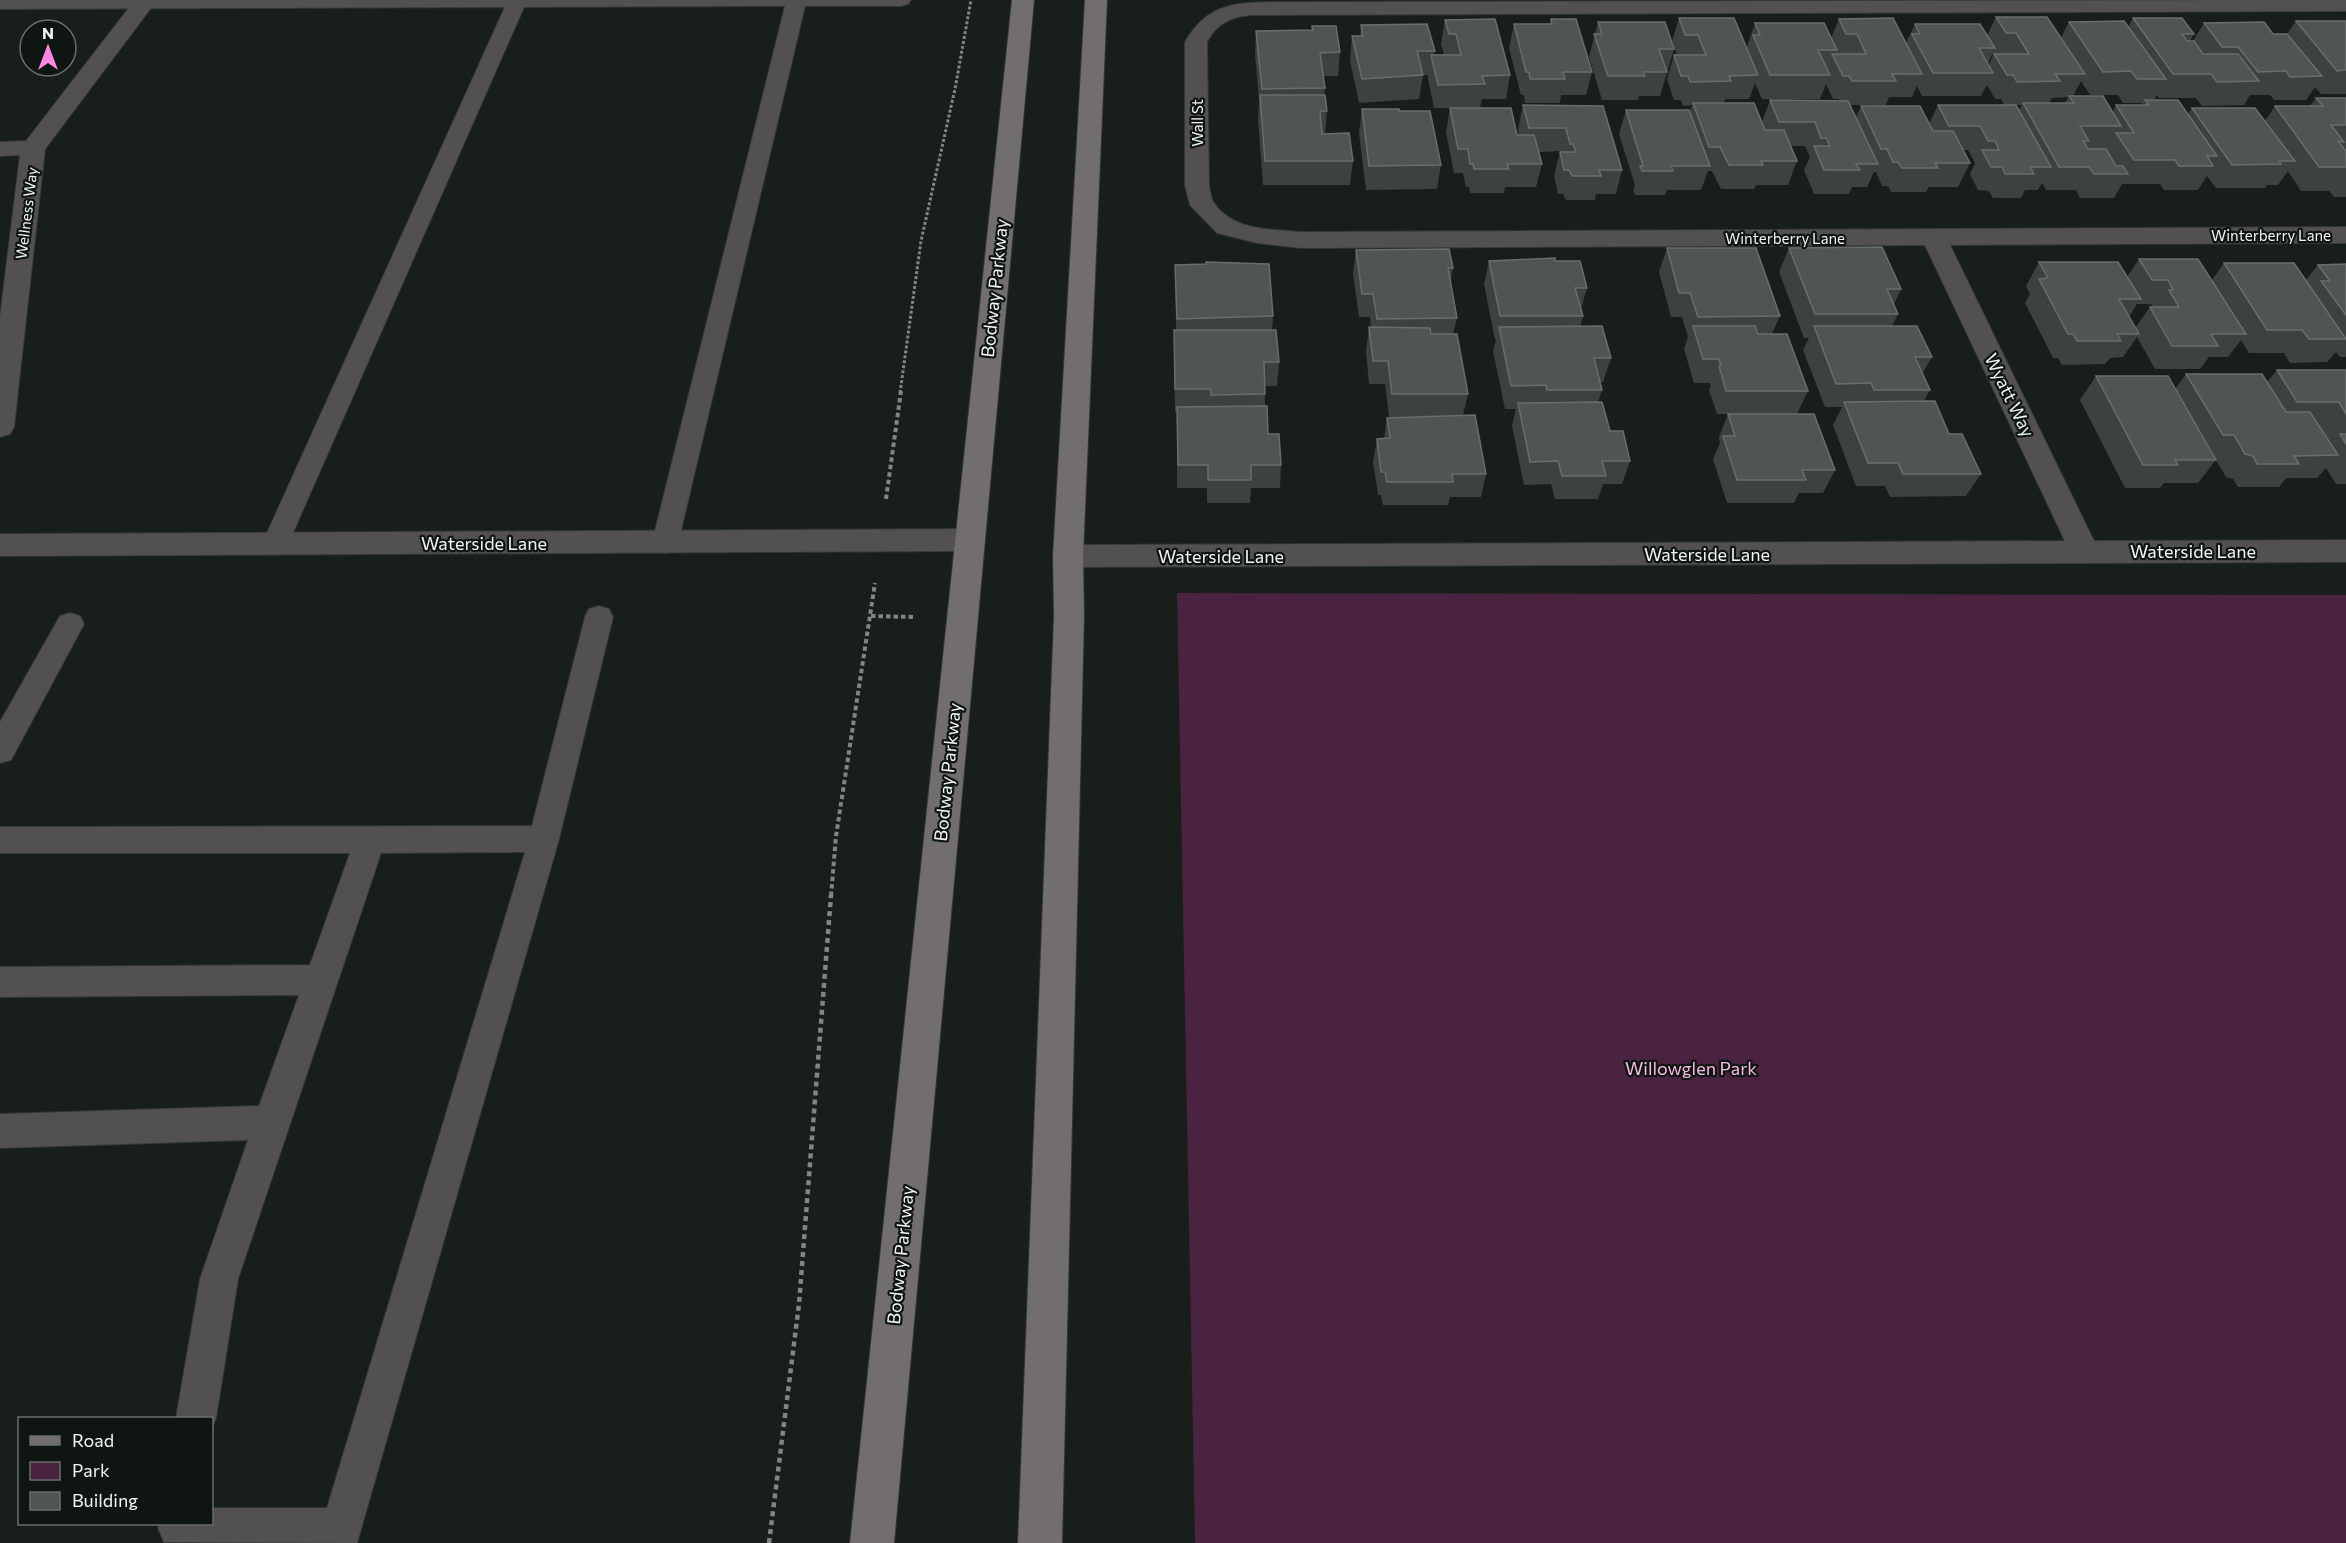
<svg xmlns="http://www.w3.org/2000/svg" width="2346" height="1543" viewBox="0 0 2346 1543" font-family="Commissioner,sans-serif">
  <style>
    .green { fill: #49233f }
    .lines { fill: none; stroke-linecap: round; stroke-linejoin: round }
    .lane-casing { stroke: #323834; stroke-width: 2 }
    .street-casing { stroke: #323834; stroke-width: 2 }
    .secondary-casing { stroke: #323834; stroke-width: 2 }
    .path-far2 { stroke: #818683; stroke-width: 3; stroke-dasharray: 3 2; stroke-linecap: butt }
    .path-far1 { stroke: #818683; stroke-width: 4; stroke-dasharray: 4.5 3; stroke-linecap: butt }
    .path { stroke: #818683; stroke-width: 4.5; stroke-dasharray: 5 4; stroke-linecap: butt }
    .lane { fill: #535052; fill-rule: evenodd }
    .street { fill: #535052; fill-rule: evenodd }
    .secondary { fill: #726d70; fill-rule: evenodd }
    .wall { fill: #3c433f; fill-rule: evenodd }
    .building { fill: #4f5652; stroke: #686f6b; stroke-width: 1.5 }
    .labels { text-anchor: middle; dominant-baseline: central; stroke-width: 4.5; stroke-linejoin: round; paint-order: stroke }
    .far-street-label { font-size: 15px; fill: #f1f6f3; stroke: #0f1511 }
    .street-label { font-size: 18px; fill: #f1f6f3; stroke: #0f1511 }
    .park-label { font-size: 18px; fill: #f9bbe7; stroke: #0f1511 }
  </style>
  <rect width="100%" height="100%" fill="#181e1a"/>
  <path class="green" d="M1177,593L2346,595V1543H1195Z"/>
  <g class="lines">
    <defs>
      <path id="lane" d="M0,0H911L908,4L901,6H805L678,543L674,550L665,553L656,550L652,543L785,6L524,7L288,544L284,551L275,554L266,551L262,544L505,7L0,9Z
        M599,606L609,609L613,617L559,839L357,1543L164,1542L158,1528L160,1524H212V1508H327L525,852L381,853L238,1279L216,1418L212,1428V1418H176L200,1279L248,1140L0,1148V1114L259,1106L299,995L0,997V967L310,965L350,853H0V827L532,826L585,617L589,609Z
        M70,613L80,616L84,624L11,760L0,763V722L60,616Z"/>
      <path id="street" d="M135,0H157L45,149L14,427L10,434L0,437V317L20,155L0,156V142L26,141Z
        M2346,0V11L1251,15C1231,17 1217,23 1207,42L1209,185C1210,190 1211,199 1214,203C1233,231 1271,229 1301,232L2346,227V243L1950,245L2094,541L2346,540V562L1068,567L1058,564L1053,556L1058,548L1068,545L2065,541L1925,245L1301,248L1257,243L1217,233L1190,205L1185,185V42C1208,3 1234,3 1276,2Z
        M968,529L978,532L983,540L978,548L968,551L0,556V534Z"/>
      <path id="secondary" d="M1012,0H1034L894,1543H850Z
        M1085,0H1107L1083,556L1084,616L1062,1543H1018L1054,616L1053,556Z"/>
    </defs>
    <use href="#lane" class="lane-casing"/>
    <use href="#street" class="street-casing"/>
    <use href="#secondary" class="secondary-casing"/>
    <path class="path-far2" d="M900,393L921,241L955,89L971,0"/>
    <path class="path-far1" d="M886,499L901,391
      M871,616L914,617
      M831,896L836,836L875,583"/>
    <path class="path" d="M769,1543L799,1304L831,895"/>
    <use href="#lane" class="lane"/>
    <use href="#street" class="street"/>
    <use href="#secondary" class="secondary"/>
  </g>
  <path class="wall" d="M1996,17L2061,38L2069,22L2128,27L2133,18L2194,34L2190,41H2193L2204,23L2273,34H2287L2296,21H2346V94H2321L2315,87L2306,100H2274L2270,95H2250L2244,105L2202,106L2196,98H2159L2157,95L2154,100L2188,114L2192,108L2265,121L2275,106H2310L2316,98H2346V149H2344L2346,150V197H2334L2329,191H2301L2288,171L2278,185H2267L2265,188H2216L2207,176L2198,190H2164L2160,184H2122L2114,198H2080L2076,190H2046L2042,183L2038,190H2025L2021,198H1993L1989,191L1978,190L1970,174L1975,163L1968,150H1963L1970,163L1958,187H1929L1926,192H1891L1888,186H1882L1876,172H1874L1867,187H1852L1849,194H1814L1804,170L1810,157L1805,146H1790L1797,161L1788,185H1756L1754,189H1721L1712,171H1708L1701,190H1667L1665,195H1635L1633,190L1635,185L1619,134L1626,110L1690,112L1692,105L1683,106L1681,100H1674L1667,79L1674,55H1677L1672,41L1679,18L1748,51L1747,47L1755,23L1831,38L1839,19L1906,43L1915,24L1987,36ZM1992,54L1993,55L1989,65L1988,64ZM2081,81L2090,95H2118L2123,103H2143L2142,105H2116L2113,112L2073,96ZM1755,83L1762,99H1820L1826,84L1833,99H1839L1840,101L1770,100L1762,122L1724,103L1725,99H1749ZM1987,85L1995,99H2001L2004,105H1938L1929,124L1861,106L1856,117L1850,105H1886L1889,97H1912L1917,86L1922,96H1981ZM2068,97L2065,103H2049L2052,98ZM2016,105H2022L2019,110Z
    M1551,19L1592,72L1586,95H1561L1560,103H1525L1524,95H1521L1509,48L1514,24H1550Z
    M1445,20L1510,75L1506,99H1482L1480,108H1434L1428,79V75H1423L1419,99L1359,103L1350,60L1352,36H1360L1361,25L1435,51L1434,55H1444L1441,44Z
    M1598,22L1674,49L1660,96H1639L1638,100H1602L1589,57Z
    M1312,26L1340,52L1338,76H1323L1325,88L1324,95L1327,111L1325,134L1353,161L1350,185H1263L1258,119L1259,100L1255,54L1256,31L1311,30Z
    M1523,105L1603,106L1622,170L1616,194H1596L1595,200H1566L1563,194H1558L1554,176L1560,151L1539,152L1542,164L1536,187H1505L1504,193H1470L1469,187H1466L1463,173H1454L1446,132L1450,108L1519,135L1518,129Z
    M1362,109L1399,111L1441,165L1437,189L1366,190L1359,133Z
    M1667,248L1780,316L1772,334L1808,391L1797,414L1835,470L1823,493H1799L1794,503H1727L1713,459L1720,443L1719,437L1728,414H1717L1709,390L1711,386L1710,383H1694L1684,349L1688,337L1682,317H1671L1659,272Z
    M1789,248L1901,289L1894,304L1898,314L1892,326L1932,357L1922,374L1930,390L1924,401L1981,474L1966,496L1890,497L1885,486H1856L1833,425L1842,407H1825L1803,350L1809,338H1804L1779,272Z
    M1356,250L1453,268L1450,283L1457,318L1453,334L1468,394L1463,415L1486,474L1481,497H1450L1448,505H1383L1381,495H1378L1373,462L1377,439L1384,438L1387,418L1402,417H1389L1385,384H1369L1366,351L1369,327L1371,328L1370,317H1359L1353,274Z
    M2139,259L2212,280L2224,263L2306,280L2318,265L2346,264V357H2340L2336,352L2327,362L2290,363L2284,353H2249L2241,340L2228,357H2209L2200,369H2155L2137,337L2123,357L2110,358L2105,364L2062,365L2058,358H2053L2025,303L2030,294L2026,286L2039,262L2127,277ZM2137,304H2151L2153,307H2150L2135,328L2129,317Z
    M1489,261H1555L1587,288L1581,309L1583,316L1580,327L1611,358L1603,382H1600L1602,390L1598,402L1610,431L1630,461L1622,484H1603L1598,499H1555L1551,484L1524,485L1512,426L1516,409H1505L1493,351L1496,340H1495L1484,284Z
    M1175,265L1273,316L1272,330L1279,362L1277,386H1265V407L1268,434L1281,465L1280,488H1251L1250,503H1207V488H1177V412H1175L1174,354L1176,330Z
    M2277,370H2346V484H2336L2326,468L2317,478H2286L2279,487H2238L2233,479L2226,477L2216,460L2198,483H2164L2160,488H2125L2080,400L2096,376L2175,389L2186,374L2267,382Z"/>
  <path class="building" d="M1996,17H2047L2085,74H2055L2060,81L2017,82L2013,75H2007L1994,54H2029L2016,33H2006Z
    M1679,18H1734L1758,75L1729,76L1731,81L1690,82L1688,76H1681L1674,55H1706L1698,35H1685Z
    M1893,18L1922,74H1892L1896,81H1852L1849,76H1843L1832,54H1866L1857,34H1846L1839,19Z
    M2133,18H2182L2194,34H2182L2187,41H2194L2203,54H2238L2259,81L2217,82L2211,74H2173Z
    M1495,19L1510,75L1482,76L1485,84L1438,85L1431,55H1461L1456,34H1449L1445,20Z
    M1551,19H1576L1592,72H1563L1565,79H1530L1529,72H1526L1514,24H1552Z
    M2124,21L2166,79H2137L2131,71L2103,72L2069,22Z
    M2296,21H2346V70L2337,71Z
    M1598,22H1665L1674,49H1659L1667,72H1643L1645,76H1608L1594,34H1602Z
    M2264,22L2273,34H2287L2322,76L2290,77L2286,71L2258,72L2238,47H2222L2204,23Z
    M1755,23H1824L1837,50H1818L1830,75H1770L1753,35H1760Z
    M1427,24L1435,51H1417L1423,75L1362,79L1352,36H1363L1361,25Z
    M1915,24H1980L1995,48H1979L1993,73H1933L1912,34H1920Z
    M1312,26H1336L1340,52L1320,53L1325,88L1262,89L1256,31L1313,30Z
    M1260,95H1325L1327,111H1320L1322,134L1349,133L1353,161H1265Z
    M2069,96H2103L2121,126H2080L2089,141H2083L2088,149H2106L2116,166H2123L2128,174H2094L2089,167H2059L2023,103H2074Z
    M2316,98H2346V125H2331L2344,142L2338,141L2345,150H2346V167H2319L2275,106H2323Z
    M1770,100L1848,101L1878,164H1856L1860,170H1824L1814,146H1830L1826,138H1821L1815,122H1779Z
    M2145,100H2178L2217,156H2207L2213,166H2179L2175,160H2134L2116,133H2134L2116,105H2149Z
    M1693,103H1754L1765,130H1784L1797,161H1761L1763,165H1729L1720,147H1709Z
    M1523,105L1603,106L1622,170H1599L1601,176H1572L1569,170H1564L1560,152H1576L1573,144H1570L1566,128H1529Z
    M1938,105H2016L2051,167H2030L2034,174H2005L2002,167H1991L1982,150H1999L1995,141H1988L1980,126H1949Z
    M1861,106H1920L1933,131H1953L1970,163H1935L1938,168H1902L1898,162H1893L1887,149H1881Z
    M1450,108H1511L1517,135H1534L1542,164H1507L1509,169H1474L1473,164H1470L1468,149H1458Z
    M2192,108H2255L2295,161H2279L2281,164L2232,165Z
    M1362,109H1399V111H1430L1441,165L1369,166Z
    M1626,110H1689L1710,166H1671L1673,171H1642L1640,166H1643Z
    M1882,247L1901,289H1887L1898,314H1815L1789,248Z
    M1667,248H1756L1780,316L1698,317L1690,293H1679Z
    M1449,249L1453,268H1448L1457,318L1377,319L1373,294H1362L1356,250Z
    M1555,258V261H1580L1587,288H1575L1583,316H1500L1489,261Z
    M2139,259H2198L2246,334H2211L2218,346H2172L2150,307H2179L2169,290H2173L2168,280H2152Z
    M1206,262L1269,264L1273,316L1177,319L1175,265L1206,264Z
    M2039,262H2118L2141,299H2119L2139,334H2117L2121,341H2077L2073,334H2068L2039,279L2048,278Z
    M2224,263H2294L2346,339H2309L2302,330H2267Z
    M2346,264V315L2321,281H2330L2318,265Z
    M1602,326L1611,358H1594L1602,390H1547L1546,385L1511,386L1499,327Z
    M1693,326H1755L1758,334H1787L1808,391H1726L1719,366H1721L1719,359H1703Z
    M1814,326H1917L1932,357H1915L1930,390H1874L1871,383L1836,384Z
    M1369,327L1430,328L1431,334H1457L1468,394H1392L1388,361H1373Z
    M1174,330H1276L1279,362H1264L1265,394L1211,395V389H1175Z
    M2277,370H2346V414L2339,402H2297Z
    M2186,374H2262L2286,412H2310L2338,455L2294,456L2299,464H2257L2253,456L2245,454L2234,435H2223Z
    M2096,376H2168L2216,460H2175L2178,465H2143Z
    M1935,401L1949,434H1962L1981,474H1903L1898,463H1868L1844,402Z
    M1602,402L1610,431H1623L1630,461H1602L1606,476H1562L1558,461L1530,462L1518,403Z
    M1267,406L1268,434H1279L1281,465H1251V480H1208V465H1178L1177,407Z
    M1728,414H1814L1835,470H1802L1806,480H1737L1723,436H1735Z
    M1475,415L1486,474H1452L1453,482H1387L1385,472H1381L1377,439L1390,438L1387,418Z
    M2340,434H2346V444Z"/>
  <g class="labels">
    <g class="far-street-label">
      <text transform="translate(1197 123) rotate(-90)">Wall St</text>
      <text transform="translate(26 213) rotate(-83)">Wellness Way</text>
      <text x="2271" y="235">Winterberry Lane</text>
      <text x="1785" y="238">Winterberry Lane</text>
    </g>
    <g class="street-label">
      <text transform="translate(994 288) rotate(-84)">Bodway Parkway</text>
      <text transform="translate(2010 395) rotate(64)">Wyatt Way</text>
      <text x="484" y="543">Waterside Lane</text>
      <text x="2193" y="551">Waterside Lane</text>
      <text x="1707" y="554">Waterside Lane</text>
      <text x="1221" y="556">Waterside Lane</text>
      <text transform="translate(947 772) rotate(-84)">Bodway Parkway</text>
      <text transform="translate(900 1255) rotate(-84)">Bodway Parkway</text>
    </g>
    <g class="park-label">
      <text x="1691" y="1068">Willowglen Park</text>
    </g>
  </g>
  <rect x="18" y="1417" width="195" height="108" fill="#0f1511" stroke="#696f6b" stroke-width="1.5"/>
  <rect x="30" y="1436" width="30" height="9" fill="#726d70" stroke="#696f6b" stroke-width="1.5"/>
  <text x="72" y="1447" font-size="18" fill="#f1f6f3">Road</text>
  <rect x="30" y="1462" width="30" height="18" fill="#49233f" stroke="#696f6b" stroke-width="1.5"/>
  <text x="72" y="1477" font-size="18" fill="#f1f6f3">Park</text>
  <rect x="30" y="1492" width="30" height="18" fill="#4f5652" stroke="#696f6b" stroke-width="1.5"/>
  <text x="72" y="1507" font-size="18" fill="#f1f6f3">Building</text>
  <g transform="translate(48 48)"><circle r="28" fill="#0f1511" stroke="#696f6b" stroke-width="1.5"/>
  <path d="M0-4.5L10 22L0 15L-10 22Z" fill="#fe85e0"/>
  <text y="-9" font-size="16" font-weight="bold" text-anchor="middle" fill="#f1f6f3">N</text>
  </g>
</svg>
